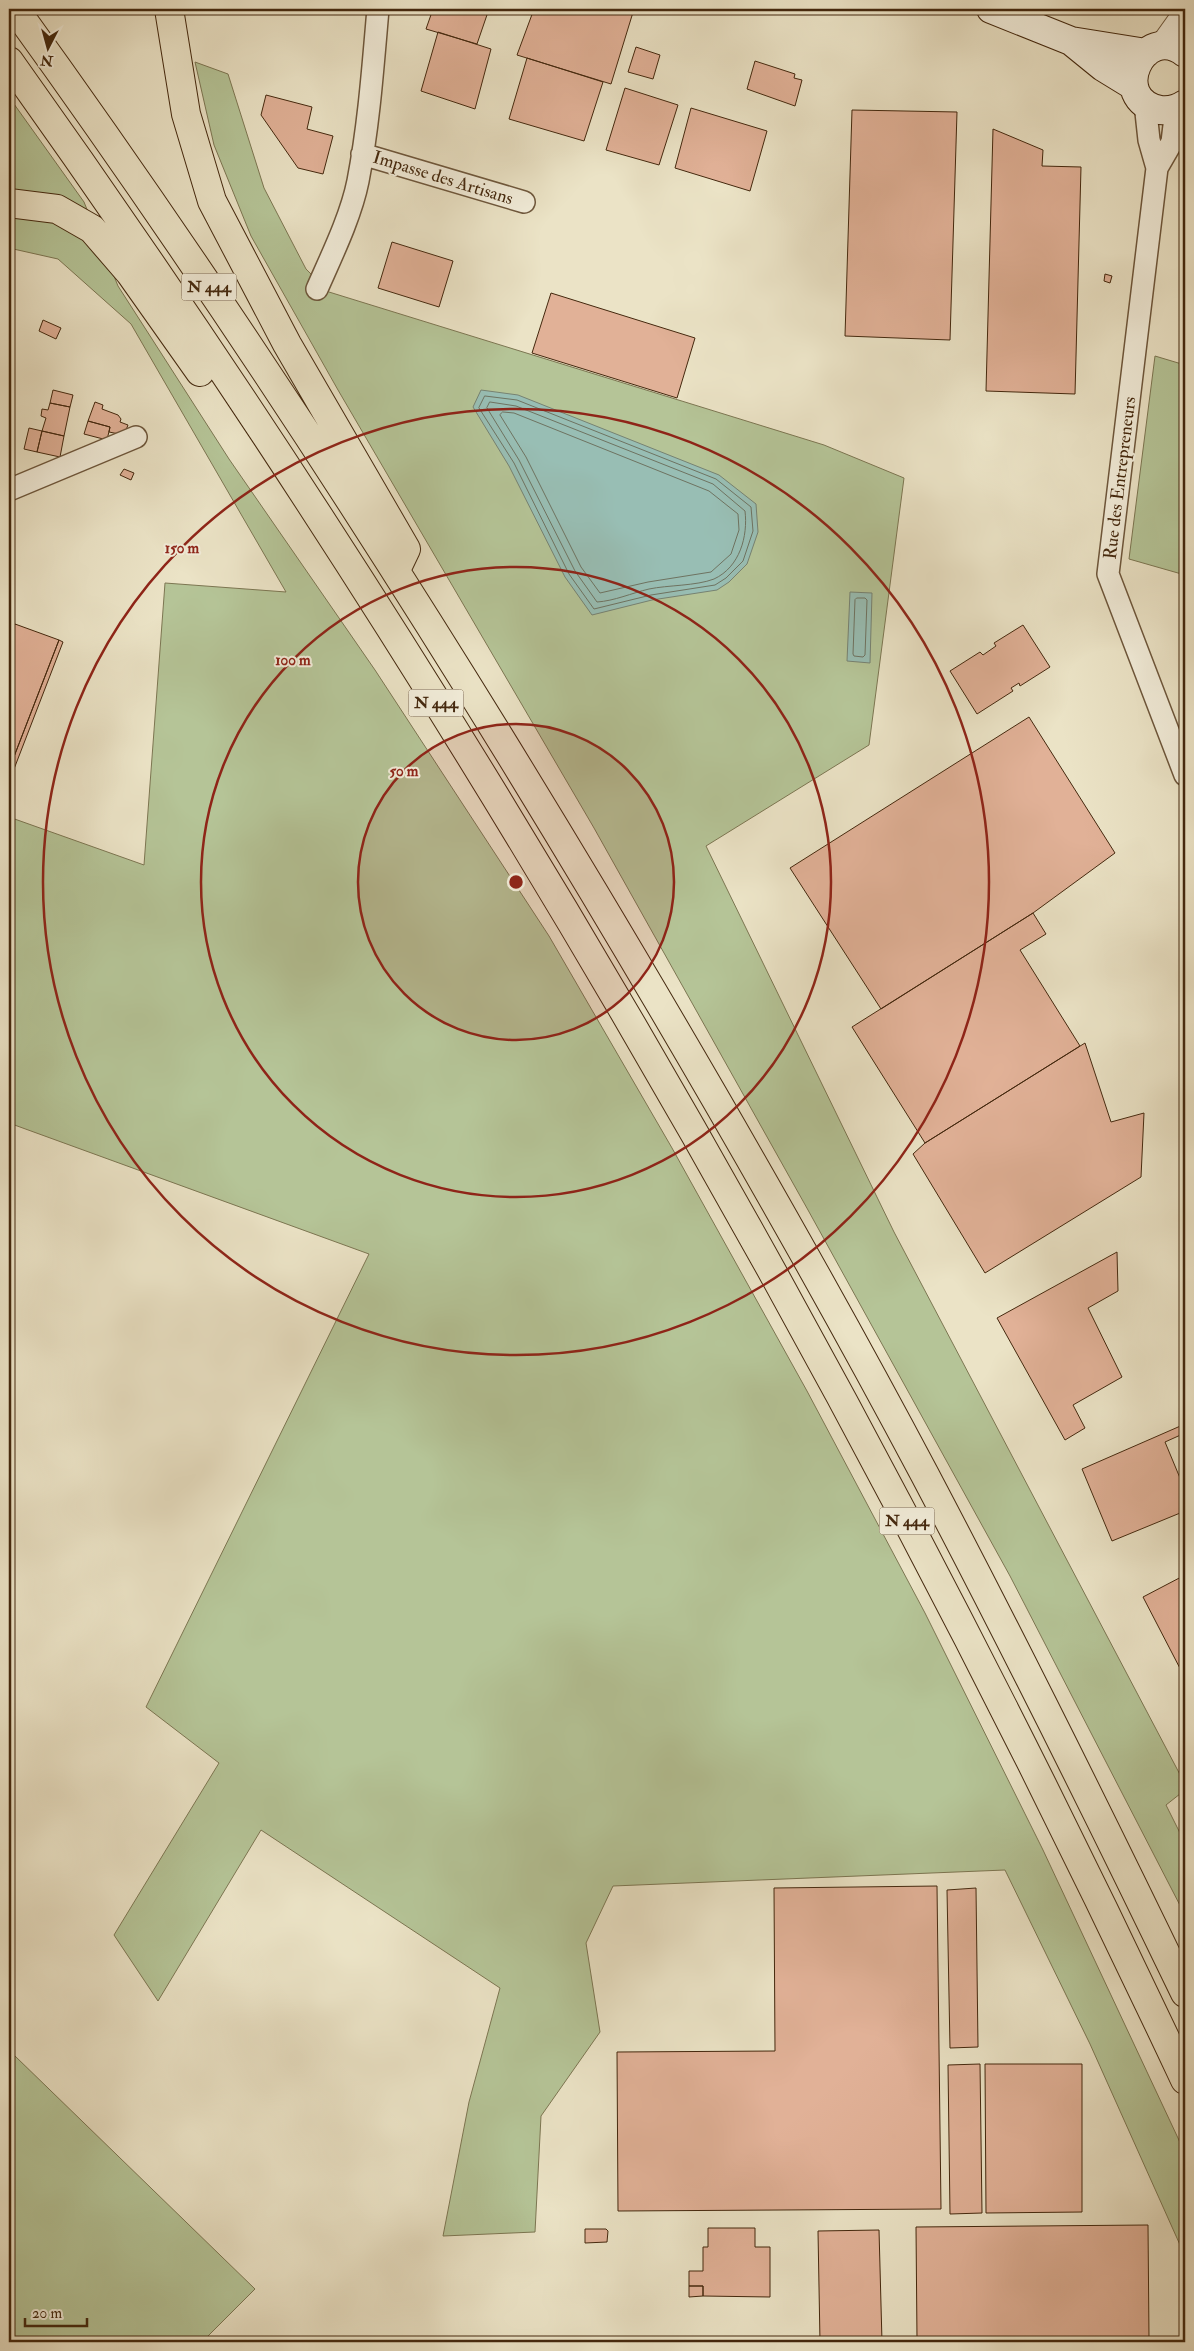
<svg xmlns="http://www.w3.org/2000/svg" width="1194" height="2351" viewBox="0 0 1194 2351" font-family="'IM FELL Double Pica',serif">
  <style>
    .green { fill: #b5c497; stroke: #7c7652 }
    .water { fill: #98beb4; stroke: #768272 }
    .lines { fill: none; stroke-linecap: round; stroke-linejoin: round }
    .shore { stroke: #6e7361; stroke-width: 1 }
    .building { fill: #e1b197; stroke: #44280e }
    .minor-casing { stroke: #6e573c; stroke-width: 24 }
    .tertiary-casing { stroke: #6e573c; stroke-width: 30 }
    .secondary-casing { stroke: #44280e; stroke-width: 30 }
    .trunk-casing { stroke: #44280e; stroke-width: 30 }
    .minor { stroke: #f2edda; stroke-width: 21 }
    .tertiary { stroke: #f2edda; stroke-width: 28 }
    .secondary { stroke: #f2edda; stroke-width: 28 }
    .trunk { stroke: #ebe3c6; stroke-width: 28 }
    .ring { fill: none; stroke: #8f2418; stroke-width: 2.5 }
    .labels { text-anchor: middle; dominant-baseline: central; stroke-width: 4; stroke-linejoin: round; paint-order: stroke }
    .shield { fill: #f2edda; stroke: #78634b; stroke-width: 1 }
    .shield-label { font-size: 16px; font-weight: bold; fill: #44280e }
    .street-label { font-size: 18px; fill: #44280e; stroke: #f2edda }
    .centre { fill: #8f2418; stroke: #f2edda; stroke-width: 2.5 }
    .ring-label { font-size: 15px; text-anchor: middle; font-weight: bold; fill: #8f2418; stroke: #f2edda; stroke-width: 4; stroke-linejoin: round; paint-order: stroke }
  </style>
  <rect width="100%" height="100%" fill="#ebe3c6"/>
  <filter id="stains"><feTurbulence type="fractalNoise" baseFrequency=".004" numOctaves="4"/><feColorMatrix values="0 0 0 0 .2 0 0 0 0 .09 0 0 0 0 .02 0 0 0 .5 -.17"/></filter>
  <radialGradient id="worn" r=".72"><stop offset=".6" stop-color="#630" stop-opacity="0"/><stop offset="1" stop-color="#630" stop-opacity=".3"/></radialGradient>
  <path class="green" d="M195,62L228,74L264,188L306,269L329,292L824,445L904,478L869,745L706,846L894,1232L1185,1784V1790L1166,1805L1185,1843V1915L1010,1576L808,1210L594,828L338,390L251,236L214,145Z
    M9,97L84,202L118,286L229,459L375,670L549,936L672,1148L807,1391L925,1613L1043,1850L1185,2153V2256L1090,2044L1005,1870L613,1886L586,1943L600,2032L541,2116L535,2232L443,2236L469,2102L500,1988L261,1830L158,2001L114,1935L219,1763L146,1707L369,1254L9,1123V817L144,865L165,583L286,592L131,324L58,259L9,248Z
    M1155,356L1185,365V575L1129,559Z
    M9,2054L15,2056L255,2289L202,2342H9Z"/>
  <path class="water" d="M481,390L518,395L719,475L756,504L758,532L747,564L729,582L717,590L652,600L592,615L565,577L509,466L473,407Z
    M850,592L872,593L870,663L847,661Z"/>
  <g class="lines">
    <path class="shore" d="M485,396L517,400L716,479L751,507L753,531L743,561L726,578L715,585L651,595L594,609L569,574L514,463L479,408Z
      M490,402L516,406L713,484L745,511C748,536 740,567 714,579C696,586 668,585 649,589C632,593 614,601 597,602L575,571L519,460L487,408Z
      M503,412L514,413L709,491L738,514L739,530L731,554L711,572L648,582L600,593L581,567L526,457L500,415Z
      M857,598H865L867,600L865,655L863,657L854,656L853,654L855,600Z"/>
  </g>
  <path class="building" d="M433,9H489L477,44L426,29Z
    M534,9H634L611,84L517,55Z
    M438,32L491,49L475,109L421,91Z
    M636,47L660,55L653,79L628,72Z
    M527,58L603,82L584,141L509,119Z
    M755,61L795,74L794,78L802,80L795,106L747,89Z
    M625,88L678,105L659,165L606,150Z
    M266,95L312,107L307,129L333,136L323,174L298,168L261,115Z
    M691,108L767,131L750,191L675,168Z
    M852,110L957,112L950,340L845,336Z
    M993,129L1043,150L1042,166L1081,167L1075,394L986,391Z
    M392,242L453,261L439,307L378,288Z
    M1105,274L1112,276L1110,283L1104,281Z
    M551,293L695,338L677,398L532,353Z
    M43,320L61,328L56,339L39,331Z
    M53,390L73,395L70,407L50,403Z
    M95,402L103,405L102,409L118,415L121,419L120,422L128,425L124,435L109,432L110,427L88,421Z
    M50,403L70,407L64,436L42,431L46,418L41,416L42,409L48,410Z
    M88,421L110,427L107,440L84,434Z
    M29,428L42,431L37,452L24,449Z
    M42,431L64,436L60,457L37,452Z
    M124,469L134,473L131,480L120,475Z
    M11,622L15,624L9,640V629Z
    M15,624L59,640L10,767L9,640Z
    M1023,625L1050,667L1020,686L1019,683L1011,688L1013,691L977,714L950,671L980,652L983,655L996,646L994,643Z
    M59,640L63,642L14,769L10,767Z
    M1029,717L1115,853L1033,913L881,1009L790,868Z
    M1033,913L1046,934L1020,950L1080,1046L925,1143L852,1027Z
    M1085,1043L1111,1122L1144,1113L1141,1177L985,1273L913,1154L925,1143Z
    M1117,1252L1118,1291L1088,1308L1122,1377L1073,1405L1085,1428L1065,1440L997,1318Z
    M1185,1424V1433L1165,1442L1185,1490V1511L1112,1541L1082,1469Z
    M1185,1575V1678L1143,1597Z
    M937,1886L941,2209L618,2211L617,2052L775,2051L774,1888Z
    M976,1888L978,2047L950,2048L947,1890Z
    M980,2064L982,2213L950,2214L948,2065Z
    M985,2064H1082V2212L986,2213Z
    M1148,2225L1149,2338L917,2339L916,2227Z
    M708,2228H755V2247H770V2297L703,2296V2286H689V2271H703V2247H708Z
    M585,2229H606L608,2231L607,2242L585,2243Z
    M879,2230L882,2342H820L818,2231Z
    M689,2286H703V2296L689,2297Z"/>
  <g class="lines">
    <defs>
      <path id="minor" d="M1145,103L1149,140L1157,168
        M1176,109L1172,142L1157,168L1108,574L1185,775
        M362,154L524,202
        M317,289C332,255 351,216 358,181C369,124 373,66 378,9
        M9,490L136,437"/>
      <path id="tertiary" d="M1165,45L1185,17"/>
      <path id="secondary" d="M991,9L1071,41L1146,53
        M1071,41L1103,67L1134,86
        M1185,53C1143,21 1107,99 1160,110C1169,111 1178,109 1185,104"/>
      <path id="trunk" d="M15,9C221,294 412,589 593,891C708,1083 820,1277 925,1475C1015,1646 1101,1819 1185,1993
        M169,9L186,114L212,201L287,344L406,549L396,570
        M9,61C462,696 854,1374 1185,2080
        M9,203L57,209L92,229L130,273L200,372"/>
    </defs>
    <use href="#minor" class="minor-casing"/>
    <use href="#tertiary" class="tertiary-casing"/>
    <use href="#secondary" class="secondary-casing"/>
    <use href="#trunk" class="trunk-casing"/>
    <use href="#minor" class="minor"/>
    <use href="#tertiary" class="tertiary"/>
    <use href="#secondary" class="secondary"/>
    <use href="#trunk" class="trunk"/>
  </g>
  <circle cx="516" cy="882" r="158" fill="#8f2418" fill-opacity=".12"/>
  <g class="ring">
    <circle cx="516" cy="882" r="158"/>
    <circle cx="516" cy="882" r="315"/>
    <circle cx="516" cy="882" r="473"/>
  </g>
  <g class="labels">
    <g class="shield">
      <rect x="181.5" y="273.5" width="55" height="27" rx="4"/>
      <rect x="408.5" y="689.5" width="55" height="27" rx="4"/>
      <rect x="879.5" y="1507.5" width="55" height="27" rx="4"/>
    </g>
    <g class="shield-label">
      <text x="209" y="287">N 444</text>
      <text x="436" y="703">N 444</text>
      <text x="907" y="1521">N 444</text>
    </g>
    <g class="street-label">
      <text transform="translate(443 178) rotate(17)">Impasse des Artisans</text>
      <text transform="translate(1120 478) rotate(-83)">Rue des Entrepreneurs</text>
    </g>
  </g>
  <circle cx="516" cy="882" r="8" class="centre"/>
  <g class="ring-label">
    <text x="182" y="553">150 m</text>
    <text x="293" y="665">100 m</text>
    <text x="404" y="776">50 m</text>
  </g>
  <rect width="1194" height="2351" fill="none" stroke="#ebe3c6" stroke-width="30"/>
  <rect x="10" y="10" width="1174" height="2331" fill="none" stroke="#44280e" stroke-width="2.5"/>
  <rect x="15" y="15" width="1164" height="2321" fill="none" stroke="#44280e"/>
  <g transform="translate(48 48) rotate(186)" stroke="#f2edda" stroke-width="4" paint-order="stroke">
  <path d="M0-4L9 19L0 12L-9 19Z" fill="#44280e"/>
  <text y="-8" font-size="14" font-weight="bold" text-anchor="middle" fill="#44280e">N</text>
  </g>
  <path d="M25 2318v8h62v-8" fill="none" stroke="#44280e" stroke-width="2.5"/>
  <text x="32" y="2318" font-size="15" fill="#44280e" stroke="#f2edda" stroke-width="4" paint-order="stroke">20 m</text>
  <rect width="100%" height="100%" filter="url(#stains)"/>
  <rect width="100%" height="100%" fill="url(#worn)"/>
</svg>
